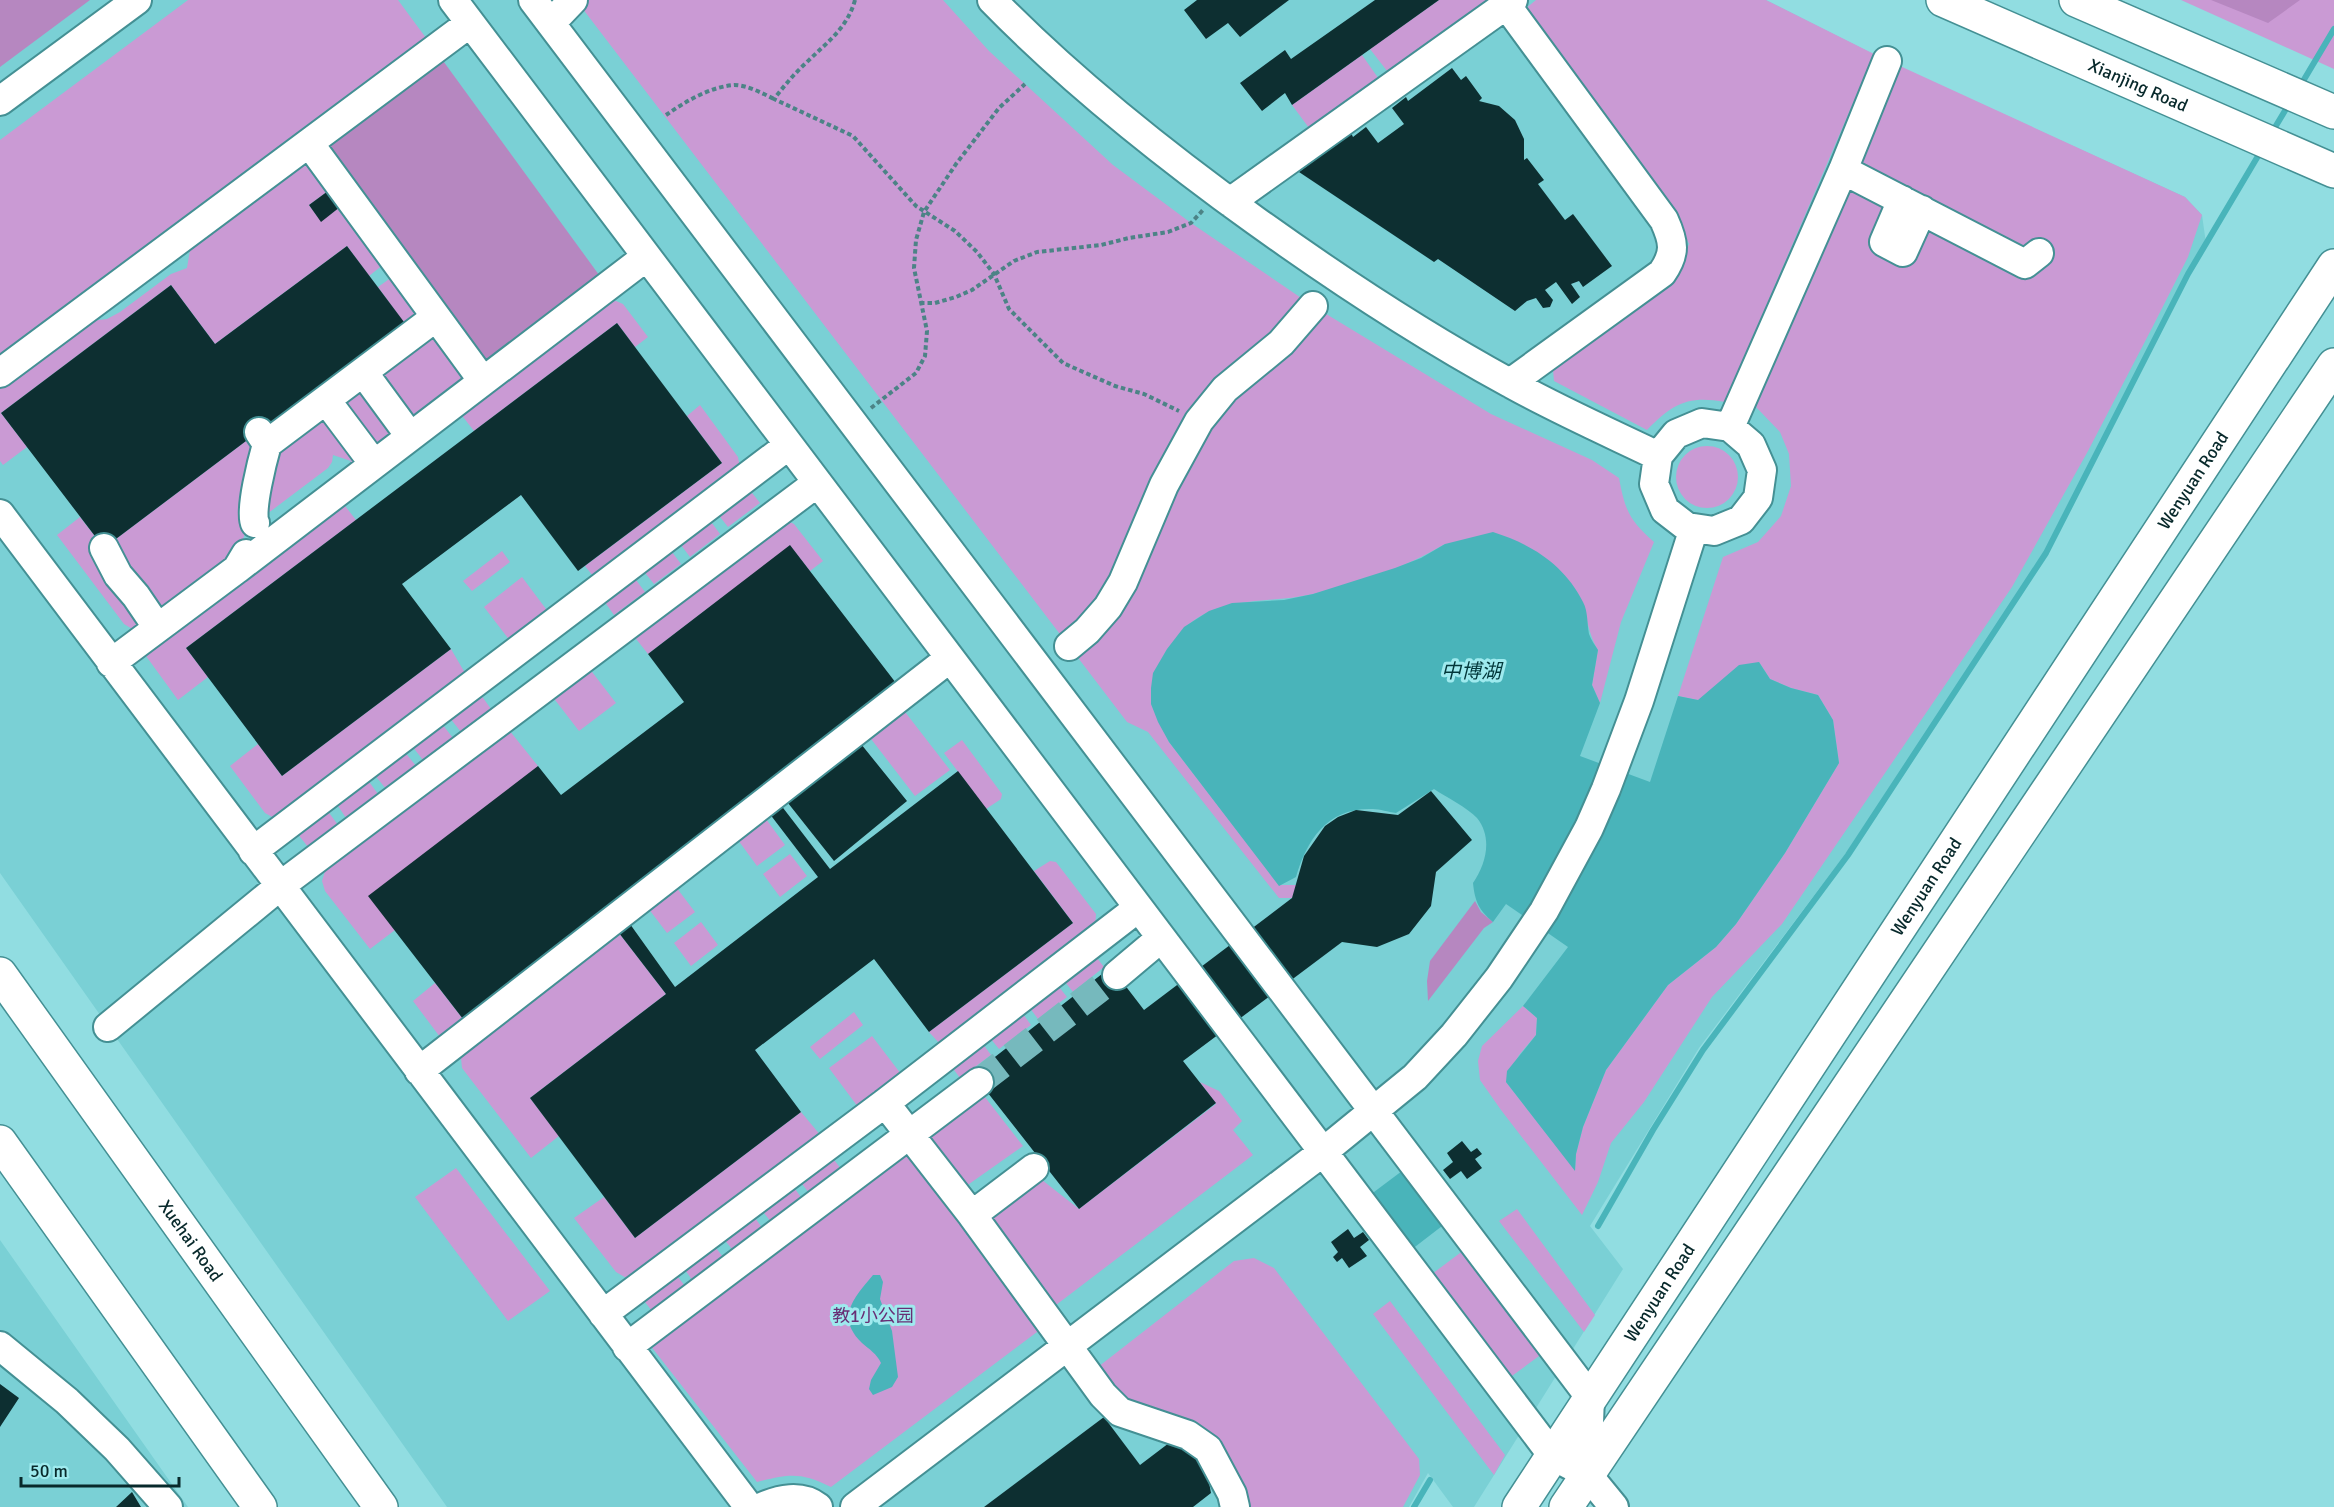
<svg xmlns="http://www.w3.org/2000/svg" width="2334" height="1507" viewBox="0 0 2334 1507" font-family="Signika,'Noto Sans SC',sans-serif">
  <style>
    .built { fill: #7ad0d5 }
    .green { fill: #ca9ad4 }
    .forest { fill: #b687c0 }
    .water { fill: #49b4ba }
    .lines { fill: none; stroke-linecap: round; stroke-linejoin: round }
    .stream { stroke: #49b4ba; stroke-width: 6 }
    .building { fill: #0d2f31; fill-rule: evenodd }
    .minor-tunnel { stroke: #76b9bd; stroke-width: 28; stroke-dasharray: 28 14; stroke-linecap: butt }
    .minor-casing { stroke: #449094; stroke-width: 32 }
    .major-casing { stroke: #449094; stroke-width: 36 }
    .path { stroke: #4c8386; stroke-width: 4; stroke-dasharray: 4.5 3; stroke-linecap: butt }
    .minor { stroke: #fff; stroke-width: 28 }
    .major { stroke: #fff; stroke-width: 33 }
    .labels { text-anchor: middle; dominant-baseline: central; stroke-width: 6; stroke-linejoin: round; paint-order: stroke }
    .street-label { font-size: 18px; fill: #08292b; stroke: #9eeaee }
    .park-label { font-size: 18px; fill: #682e74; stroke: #9eeaee }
    .water-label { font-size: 20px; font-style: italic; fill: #02373a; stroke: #9eeaee }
  </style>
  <rect width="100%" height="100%" fill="#91dde1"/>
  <path class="built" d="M0,0H1766L1887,61L2185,197L2202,215L2206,243L2046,553L1846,853L1699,1048L1590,1226L1623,1269L1474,1507H1453L1428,1473L1409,1507H447L0,873Z
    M0,1240L188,1507H0Z"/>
  <path class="green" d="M188,0H398L429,42L0,361V140Z
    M576,0H943L989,51L1113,165L1191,223L1313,306L1491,414L1592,460L1619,478C1625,510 1629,520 1654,542L1621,622L1600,703L1592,685L1598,650C1585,628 1589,611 1574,589L1445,544C1405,568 1358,583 1313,594C1270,604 1222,595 1187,626C1179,632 1157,691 1151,704L1169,742L1279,885H1297L1292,898H1279L1148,732L1127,722Z
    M1439,0H1498L1391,76L1370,49Z
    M1536,0H1766L1874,54L1725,402C1688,395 1672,404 1647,430L1554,381L1553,370L1558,361L1677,272L1689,244L1679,223L1525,9Z
    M2181,0H2334V69Z
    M1362,55L1381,82L1312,132L1292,105Z
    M1900,66L2185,197L2202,215L2188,257L2152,328L2088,451L2012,587L1782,924L1712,997L1644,1102L1611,1143L1598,1182L1582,1215L1501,1110L1480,1080L1478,1061L1482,1046L1523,1006L1537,1018L1536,1035L1519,1055L1506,1082L1575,1170L1576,1154L1583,1127L1606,1070L1668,985L1716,947L1736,924L1785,853L1839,763L1833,720L1818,695L1791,688L1770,679L1759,662L1698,700L1678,696L1723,557L1758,542L1781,516L1791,486L1789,454L1780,432L1756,407L1860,167Z
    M307,162L328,191L309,205L321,221L340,207L384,264L369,276L347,246L215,344L171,285L1,413L27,447L3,465L0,461V385L83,322L107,319L120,312L171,274L187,268L190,250L184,249Z
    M392,277L427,312L371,355L367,350L404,323L378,287Z
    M616,301L623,304L648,337L635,347L617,323L474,431L460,413L609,302Z
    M432,326L471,378L410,424L371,372Z
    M361,379L399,431L373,451L334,400Z
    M700,405L738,457L740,468L597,581L585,566L722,463L687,416Z
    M321,409L360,455L349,467L351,461L333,455L332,462L328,468L255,523L244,536L239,554L134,630L124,624L57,535L80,517L104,548L254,435Z
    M1676 477a31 31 0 1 1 62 0a31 31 0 1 1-62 0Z
    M749,489L760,503L728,527L717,513Z
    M342,502L356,520L186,648L208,677L178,700L146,656V653Z
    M709,519L720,534L690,557L678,541Z
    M788,521L794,524L823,561L810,571L790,546L648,654L633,635Z
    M669,548L681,564L654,584L642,569Z
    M502,551L510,562L472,591L463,581Z
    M633,576L645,592L614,615L602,598Z
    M522,577L549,613L511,642L484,607Z
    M451,649L465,673L274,818L265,813L230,766L258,744L282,776Z
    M589,668L616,703L579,731L552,696Z
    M481,695L491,709L461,732L450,718Z
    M902,708L950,770L915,796L868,735Z
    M442,724L453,738L423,760L412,746Z
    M509,730L538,766L395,930L370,949L325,891L322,881L325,871Z
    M962,740L1002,794L1001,799L986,809L944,753Z
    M404,751L416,766L386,789L374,774Z
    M367,779L378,794L346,818L336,803Z
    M327,810L338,825L308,847L297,833Z
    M766,819L785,845L757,866L738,840Z
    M790,854L807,876L780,897L763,874Z
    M1050,861L1056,862L1096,914L1095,926L940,1044L929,1032L1073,923L1034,871Z
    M676,887L695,912L667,933L648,908Z
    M701,922L718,945L691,966L674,943Z
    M619,933L666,994L530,1098L559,1136L531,1158L462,1068L461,1058L463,1052Z
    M1093,953L1104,967L1073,992L1062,978Z
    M1055,982L1067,997L1038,1019L1027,1004Z
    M435,983L463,1019L447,1038L440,1037L413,1001Z
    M1020,1010L1031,1025L999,1049L987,1034Z
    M854,1012L863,1025L820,1059L810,1047Z
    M872,1036L901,1074L858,1107L829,1068Z
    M980,1040L991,1055L960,1078L949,1063Z
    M1200,1082L1219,1091L1242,1121L1233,1130L1253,1155L1056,1305L985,1216L1037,1176L1079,1209L1216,1104Z
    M981,1092L1023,1146L962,1189L923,1136Z
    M801,1112L822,1137L628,1279L616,1272L574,1218L604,1197L635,1238Z
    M905,1152L1041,1329L831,1487C800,1472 790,1474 757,1482L650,1345Z
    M831,1156L845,1174L813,1198L799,1180Z
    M456,1168L550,1291L508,1321L415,1197Z
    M793,1186L805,1203L774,1226L761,1209Z
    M1517,1209L1595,1315L1584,1332L1499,1221Z
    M753,1215L765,1232L736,1254L723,1238Z
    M713,1244L726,1261L695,1284L683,1267Z
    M1468,1247L1546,1351L1505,1381L1428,1277Z
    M1254,1258L1274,1268L1419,1459L1420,1475L1403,1507H1245L1234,1469L1132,1410L1098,1367L1234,1261Z
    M675,1273L688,1290L655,1315L642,1298Z
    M1390,1301L1505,1455L1494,1475L1373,1314Z"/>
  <path class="forest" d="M0,0H90L0,67Z
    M2211,0H2300L2268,23Z
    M441,58L602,279L482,370L319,148Z
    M1475,901L1481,912L1493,922L1484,928L1428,1001L1427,981L1430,961Z"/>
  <path class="water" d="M1493,532C1531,544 1564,564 1583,602C1588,611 1587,623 1589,634C1591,640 1595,645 1598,650L1592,685L1600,703L1580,756L1650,782L1678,696L1698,700L1739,665L1759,662L1770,679L1791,688L1818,695L1833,720L1839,763L1785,853L1736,924L1716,947L1668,985L1606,1070L1583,1127L1576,1154L1575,1171L1506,1082L1507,1071L1536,1035L1537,1018L1523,1006L1568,947L1506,904L1493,922C1479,910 1475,902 1473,883C1486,864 1493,838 1477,818C1468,808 1446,797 1434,789L1396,813C1388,812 1380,809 1373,809C1328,807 1307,839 1296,877L1279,886L1169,742L1158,722L1151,704V688L1153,673L1167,649L1184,627L1209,611L1232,603L1284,600L1313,594L1395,568L1421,558L1445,544Z
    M1406,1168L1446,1223L1407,1253L1366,1198Z
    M873,1275H880L883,1282L880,1299L892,1331L898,1377L892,1387L873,1395L869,1389L871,1380L881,1363C877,1354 869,1349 862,1343C835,1317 854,1298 873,1275Z"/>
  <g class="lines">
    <path class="stream" d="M2299,88L2334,29
      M2271,134L2289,104
      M1598,1226L1653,1130L1703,1050L1848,855L2046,553L2188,274L2261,151
      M1414,1507L1430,1480"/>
  </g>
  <path class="building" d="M1197,0H1289L1240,37L1228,23L1206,39L1184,10Z
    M1375,0H1439L1292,105L1285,93L1262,111L1240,83L1285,50L1291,59Z
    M1452,68L1461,80L1466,76L1482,98L1479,101L1499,106L1515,120L1524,139V160L1527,158L1544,180L1538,184L1565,220L1573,214L1612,266L1583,287L1579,281L1571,284L1580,297L1572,304L1556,282L1545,290L1553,300L1550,307L1543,308L1536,298L1527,301L1515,311L1438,259L1434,262L1299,172L1351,133L1353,137L1366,127L1378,143L1404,124L1392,108L1406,97L1408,101Z
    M328,191L340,207L321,222L309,205Z
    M347,246L404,322L104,548L1,413L171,285L215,344Z
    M617,323L722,463L578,571L521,495L402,584L451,649L282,776L186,648Z
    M790,545L899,687L767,787L830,869L958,771L1073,923L929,1032L874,959L755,1050L801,1112L635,1238L530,1098L666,994L619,933L463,1019L368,896L538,766L561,795L684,702L648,654ZM756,796L818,877L675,987L615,903Z
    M861,744L907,801L834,861L788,803Z
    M1431,791L1472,840L1436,872L1431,906L1409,934L1377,947L1342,942L1183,1061L1216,1103L1079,1209L973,1074L1111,967L1144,1010L1292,898L1304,856L1325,826L1338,817L1356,810L1398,815Z
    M1462,1141L1471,1152L1477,1148L1482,1154L1475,1159L1482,1168L1467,1179L1461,1171L1450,1179L1443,1170L1453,1162L1447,1153Z
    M1348,1229L1354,1238L1363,1232L1369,1240L1360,1247L1367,1256L1349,1268L1342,1258L1337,1262L1333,1257L1338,1252L1331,1242Z
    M0,1384L19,1398L0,1427Z
    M1104,1417L1140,1465L1169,1443L1187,1448L1207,1472L1211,1493L1193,1507H984Z
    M132,1492L141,1507H116Z"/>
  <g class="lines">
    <path class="minor-tunnel" d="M979,1082L1117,975"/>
    <defs>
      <path id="minor" d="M453,0L1553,1456L1587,1474L1614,1507
        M533,0L1590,1397L1587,1474
        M992,0C1072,82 1163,154 1256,221C1337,279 1420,334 1508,382C1556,409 1608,432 1658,456
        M1507,6L1664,220C1674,242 1676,253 1662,273L1510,383
        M551,23L573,0
        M0,101L137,0
        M309,143L483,381
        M1843,170L2025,264L2039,253
        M1902,200L1884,242L1903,252L1922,210
        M1230,202L1513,0
        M363,372L410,436
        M0,373L470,23
        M326,400L374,464
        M1730,427L1843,170L1887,61
        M259,432L267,444L436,317
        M0,514L749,1507
        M255,523C249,512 263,458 267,444
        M104,548L118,575L136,596L153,621
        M237,569L646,257
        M1069,646L1087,631L1108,607L1123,582L1164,485L1199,421L1225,389L1281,343L1313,306
        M111,663L237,569L246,554
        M253,851L789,445
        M1117,975L1161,938
        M108,1027L280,886L817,483
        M419,1071L950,658
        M885,1103L972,1215L1103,1395L1120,1412L1188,1435L1208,1449L1232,1494L1235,1507
        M972,1215L1034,1168
        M603,1314L885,1103L1138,908
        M0,1346L67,1401L117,1449L168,1507
        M627,1347L979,1082
        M762,1507C779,1499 801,1494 818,1507
        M855,1507L1323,1152L1415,1077L1454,1035L1499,978L1544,911L1589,828L1606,789L1639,701L1694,528L1687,527L1665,510L1654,484L1658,456L1676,434L1702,423L1730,427L1751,445L1762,470L1758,498L1741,520L1714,531L1694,528"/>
      <g id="major">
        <path id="s1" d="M1943,0L2334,171"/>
        <path d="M2076,0L2334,112"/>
        <path id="s2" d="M0,974L381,1507"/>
        <path d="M0,1142L260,1507"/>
        <path id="s3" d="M1519,1507L2334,266"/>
        <path d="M1566,1507L2334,365"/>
      </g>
    </defs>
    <use href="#minor" class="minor-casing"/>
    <use href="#major" class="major-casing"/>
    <path class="path" d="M855,0C847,29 826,43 806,63C794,74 784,86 774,99L853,136L916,206L955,231L977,252L994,274L1009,309L1063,363L1115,386L1144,394L1179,411
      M666,115C685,102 709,87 734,85C747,85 762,93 774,99
      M920,303H935L956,297L972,290L1014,261L1037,252L1101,245L1129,238L1168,232L1191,223L1203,210
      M871,408L916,373L925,356L927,331L914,268L916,240L924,212L956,164L999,108L1025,84"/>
    <use href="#minor" class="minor"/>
    <use href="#major" class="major"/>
  </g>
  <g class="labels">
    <g class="street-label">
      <text stroke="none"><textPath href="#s1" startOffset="213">Xianjing Road</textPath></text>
      <text stroke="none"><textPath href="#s3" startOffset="1228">Wenyuan Road</textPath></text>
      <text stroke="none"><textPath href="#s3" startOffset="742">Wenyuan Road</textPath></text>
      <text stroke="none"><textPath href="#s2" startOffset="328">Xuehai Road</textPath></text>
      <text stroke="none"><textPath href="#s3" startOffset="256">Wenyuan Road</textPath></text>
    </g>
    <g class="park-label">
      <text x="873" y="1316">教1小公园</text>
    </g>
    <g class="water-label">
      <text x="1471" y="671">中博湖</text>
    </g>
  </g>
  <path d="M21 1477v9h158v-9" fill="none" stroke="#08292b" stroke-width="3"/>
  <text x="30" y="1477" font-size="18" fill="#08292b" stroke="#9eeaee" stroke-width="4.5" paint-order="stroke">50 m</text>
</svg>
